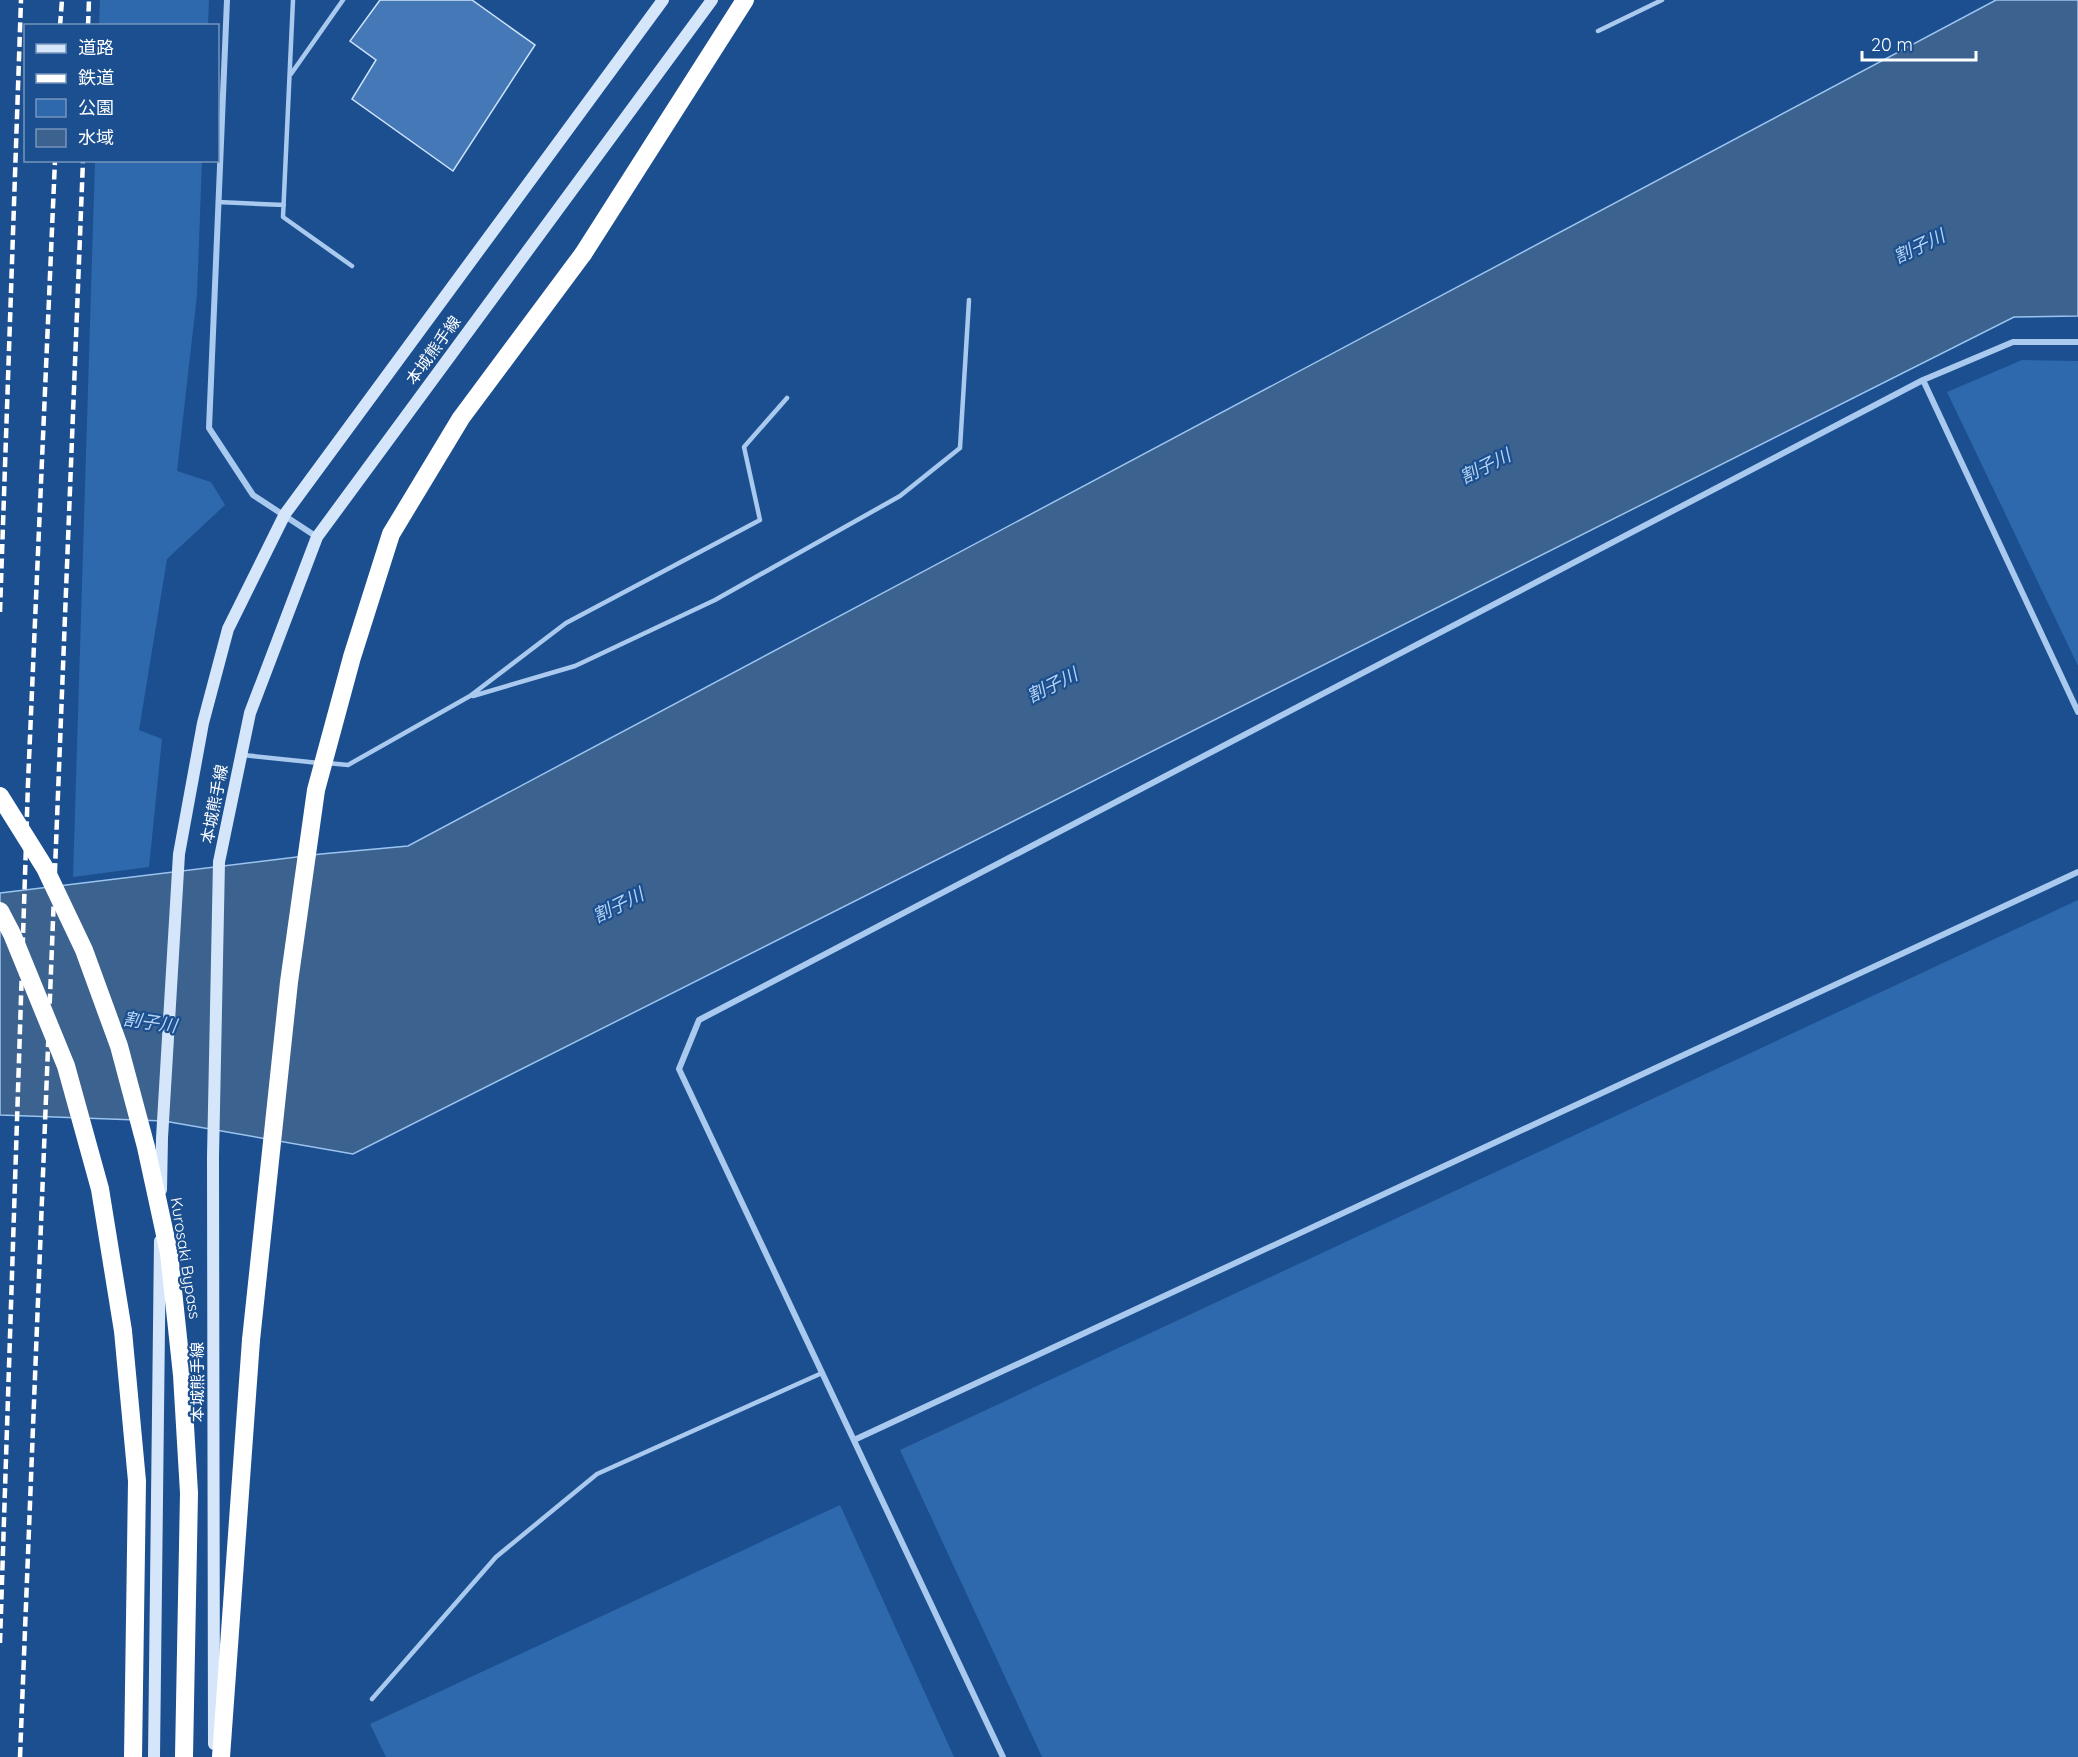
<svg xmlns="http://www.w3.org/2000/svg" width="2078" height="1757" viewBox="0 0 2078 1757" font-family="Quicksand,'Noto Sans JP',sans-serif">
  <style>
    .green { fill: #2e69ad }
    .water { fill: #3c6290; stroke: #9cc4f0; stroke-width: 1.5 }
    .building { fill: #4478b7; stroke: #cfe3fa; stroke-width: 1.5 }
    .lines { fill: none; stroke-linecap: round; stroke-linejoin: round }
    .service { stroke: #a9c9ee; stroke-width: 4.5 }
    .minor { stroke: #a9c9ee; stroke-width: 6 }
    .secondary { stroke: #d6e6fa; stroke-width: 12 }
    .motorway { stroke: #fff; stroke-width: 18 }
    .rail { stroke: #fff; stroke-width: 4.5; stroke-dasharray: 10 4.5; stroke-linecap: butt }
    .motorway-bridge { stroke: #fff; stroke-width: 18 }
    .labels { text-anchor: middle; dominant-baseline: central; stroke-width: 4.5; stroke-linejoin: round; paint-order: stroke }
    .street-label { font-size: 16px; fill: #fff; stroke: #1b4f8f }
    .water-label { font-size: 18px; font-style: italic; fill: #b5d3f5; stroke: #1b4f8f }
  </style>
  <rect width="100%" height="100%" fill="#1b4f8f"/>
  <path class="green" d="M100,0H209L208,25H99Z
    M95,161H202L197,295L177,471L211,482L225,505L167,559L139,730L162,739L149,867L73,877Z
    M2022,360L2078,361V666L1947,392Z
    M2078,900V1757H1042L900,1450Z
    M840,1505L954,1757H386L370,1724Z"/>
  <path class="water" d="M1996,0H2078V316L2014,317L353,1154L164,1121L0,1115V893L321,854L408,846Z"/>
  <path class="building" d="M380,0H472L535,45L453,171L352,99L376,60L350,41Z"/>
  <g class="lines">
    <path class="service" d="M293,0L283,217L352,266
      M1598,31L1662,0
      M291,74L343,0
      M218,202L284,205
      M473,696L575,666L715,600L900,496L960,448L969,300
      M243,755L319,763
      M327,763L348,765L470,696L566,623L760,520L744,447L787,398
      M372,1699L496,1557L597,1474L822,1373"/>
    <path class="minor" d="M227,0L209,428L253,495L317,537
      M1923,380L2078,712
      M854,1440L2078,872
      M1003,1757L679,1069L699,1020L1923,380L2013,342H2078"/>
    <path class="secondary" d="M161,1190L162,1138L179,854L203,723L228,629L285,514L663,0
      M214,1744L213,1157L219,862L250,713L317,537L712,0
      M154,1757L160,1241"/>
    <path class="motorway" d="M583,254L745,0
      M221,1757L251,1340"/>
    <path class="rail" d="M60,26L62,0
      M88,26L89,0
      M0,612L21,0
      M0,1643L28,783L55,160
      M20,1757L83,160"/>
    <path class="motorway-bridge" d="M0,796L45,868L84,950L119,1046L146,1147L169,1253L182,1375L189,1493L184,1757
      M0,911L12,934L66,1066L100,1189L123,1331L137,1481L133,1757
      M251,1340L289,982L316,790L352,657L391,534L461,418L583,254"/>
  </g>
  <g class="labels">
    <g class="street-label">
      <text transform="translate(433 350) rotate(-54)">本城熊手線</text>
      <text transform="translate(214 804) rotate(-79)">本城熊手線</text>
      <text transform="translate(186 1258) rotate(81)">Kurosaki Bypass</text>
      <text transform="translate(197 1382) rotate(-90)">本城熊手線</text>
    </g>
    <g class="water-label">
      <text transform="translate(1919 246) rotate(-26)">割子川</text>
      <text transform="translate(1485 466) rotate(-27)">割子川</text>
      <text transform="translate(1052 685) rotate(-27)">割子川</text>
      <text transform="translate(618 905) rotate(-27)">割子川</text>
      <text transform="translate(150 1022) rotate(8)">割子川</text>
    </g>
  </g>
  <rect x="24" y="24" width="195" height="138" fill="#1b4f8f" stroke="#7695bc" stroke-width="1.5"/>
  <rect x="36" y="44" width="30" height="9" fill="#d6e6fa" stroke="#7695bc" stroke-width="1.5"/>
  <text x="78" y="54" font-size="18" fill="#ffffff">道路</text>
  <rect x="36" y="74" width="30" height="9" fill="#ffffff" stroke="#7695bc" stroke-width="1.5"/>
  <text x="78" y="84" font-size="18" fill="#ffffff">鉄道</text>
  <rect x="36" y="99" width="30" height="18" fill="#2e69ad" stroke="#7695bc" stroke-width="1.5"/>
  <text x="78" y="114" font-size="18" fill="#ffffff">公園</text>
  <rect x="36" y="129" width="30" height="18" fill="#3c6290" stroke="#7695bc" stroke-width="1.5"/>
  <text x="78" y="144" font-size="18" fill="#ffffff">水域</text>
  <path d="M1862 51v9h114v-9" fill="none" stroke="#ffffff" stroke-width="3"/>
  <text x="1871" y="51" font-size="18" fill="#ffffff" stroke="#1b4f8f" stroke-width="4.5" paint-order="stroke">20 m</text>
</svg>
